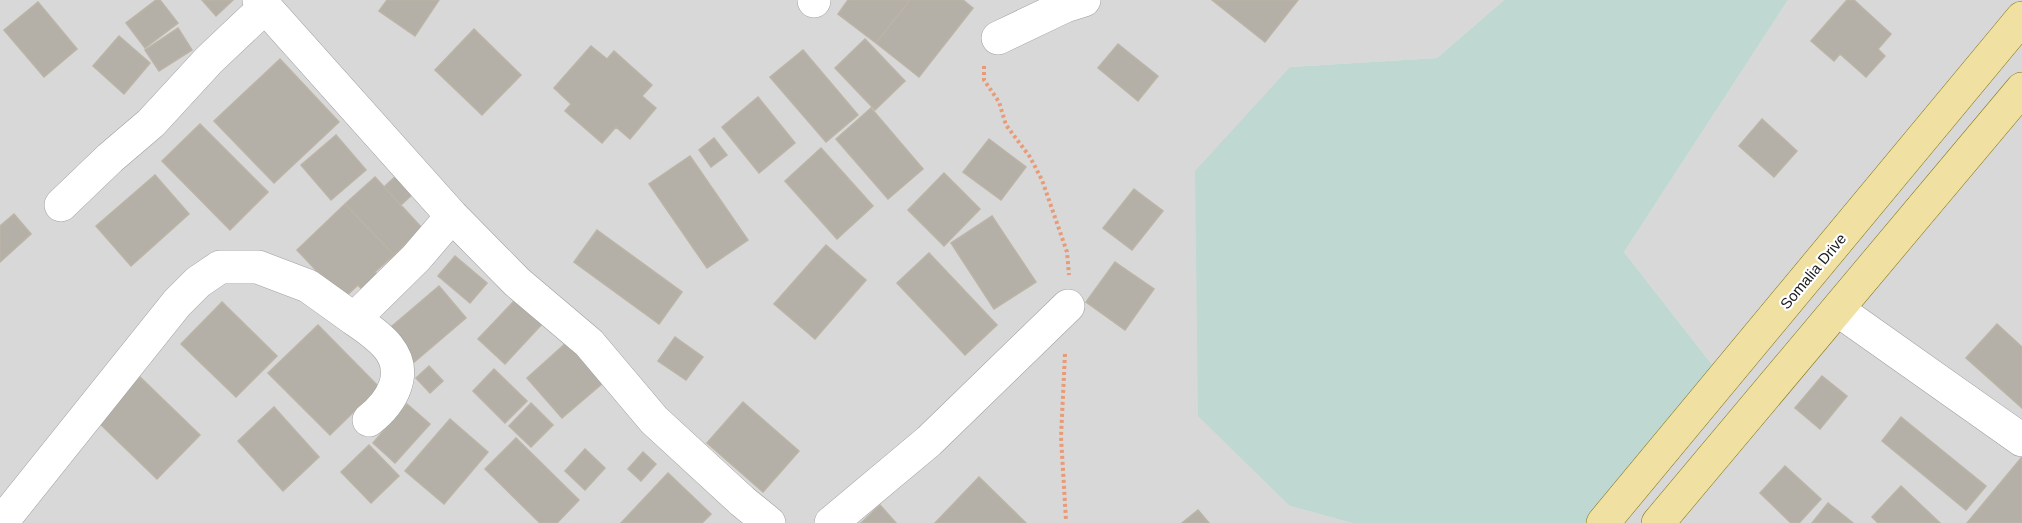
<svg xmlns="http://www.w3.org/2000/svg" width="2022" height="523" viewBox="0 0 2022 523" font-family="Arial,sans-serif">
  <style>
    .residential { fill: #d9d8d8 }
    .wetland { fill: #c0d8d2 }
    .building { fill: #b4b0a8; stroke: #bbb4a6; stroke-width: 1.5 }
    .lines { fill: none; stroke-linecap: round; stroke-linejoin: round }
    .minor-casing { stroke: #9f9f9f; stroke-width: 34 }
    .primary-casing { stroke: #817511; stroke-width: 34 }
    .path { stroke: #e89b76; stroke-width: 4; stroke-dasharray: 3 3; stroke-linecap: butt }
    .minor { stroke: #fff; stroke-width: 33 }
    .primary { stroke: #f0e0a2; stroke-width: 33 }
    .labels { text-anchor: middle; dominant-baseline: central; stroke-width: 4.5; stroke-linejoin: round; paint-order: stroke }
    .street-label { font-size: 15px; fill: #1b1b1b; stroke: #fff }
  </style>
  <rect width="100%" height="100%" fill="#ebeae2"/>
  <path class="residential" d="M0,0H1504L1437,58L1290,67V506L1352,523H0Z
    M1788,0H2022V523H1603L1724,380L1624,252Z"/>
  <path class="wetland" d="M1504,0H1788L1624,252L1724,380L1603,523H1352L1290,506L1198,416L1195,171L1290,67L1437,58Z"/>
  <path class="building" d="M156,0H160L178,23L145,48L126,23Z
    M202,0H233L216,16Z
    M387,0H439L415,36L379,11Z
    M848,0H910L876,43L838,14Z
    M910,0H963L973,8L919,77L876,43Z
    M1212,0H1298L1265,42Z
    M1847,0H1854L1891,34L1878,49L1885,56L1866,77L1840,54L1834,61L1811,41Z
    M38,2L77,49L44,77L4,30Z
    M178,28L192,50L159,71L145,50Z
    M474,29L521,75L482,115L435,70Z
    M119,36L150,63L124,94L93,66Z
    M865,39L905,81L875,110L835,68Z
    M1118,44L1158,76L1138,101L1098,68Z
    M591,46L607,59L614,51L652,85L642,96L656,108L630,139L616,127L602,143L565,111L571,104L554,88Z
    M803,50L858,115L826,142L770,77Z
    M280,59L339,122L274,183L214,121Z
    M758,97L795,143L759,173L722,127Z
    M871,108L923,169L888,199L836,139Z
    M1762,119L1797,151L1774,177L1739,146Z
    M200,124L268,192L230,230L162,161Z
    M336,135L366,170L331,200L301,165Z
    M714,138L727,155L711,167L699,150Z
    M989,139L1026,167L1001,200L963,172Z
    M821,148L873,206L837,239L785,181Z
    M690,156L748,240L707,268L649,184Z
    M944,173L980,209L944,246L908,210Z
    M398,174L415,192L401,205L384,187Z
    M155,175L189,214L131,266L96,226Z
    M375,177L422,228L394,255L345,204Z
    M1134,189L1163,211L1132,250L1103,228Z
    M345,204L394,255L375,272L385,282L369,297L358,285L343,299L297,250Z
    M14,214L31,234L0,262V226Z
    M992,216L1036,282L994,309L951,243Z
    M597,230L682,292L659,324L574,262Z
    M826,245L866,280L815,339L774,304Z
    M929,253L997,325L965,355L897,283Z
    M455,256L487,283L470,303L438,276Z
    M1115,262L1154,289L1125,330L1086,302Z
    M439,286L466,318L412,364L385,332Z
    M517,298L543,323L505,364L478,339Z
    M222,302L277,356L236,397L181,344Z
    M1997,324L2022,347V408L1966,358Z
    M318,325L379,387L330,435L268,373Z
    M675,337L703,357L686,380L658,361Z
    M567,342L603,383L562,418L527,378Z
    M429,366L443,381L430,393L416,378Z
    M494,369L527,401L505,423L473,391Z
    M1822,376L1847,396L1820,429L1795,408Z
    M140,377L200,435L157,479L96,420Z
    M743,402L799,451L763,492L707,443Z
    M531,403L553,425L531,447L509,426Z
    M407,404L430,424L395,463L373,443Z
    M274,407L319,457L283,491L238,441Z
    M1901,417L1986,486L1966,510L1882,441Z
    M450,419L488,452L444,504L405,471Z
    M516,438L579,500L557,523H540L485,469Z
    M369,445L399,476L371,503L341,472Z
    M585,449L605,468L585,490L565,471Z
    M643,452L656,464L641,481L628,469Z
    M2022,457V523H1967Z
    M1785,466L1821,499L1799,523H1791L1760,493Z
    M668,473L711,514L702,523H621Z
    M979,477L1026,523H935Z
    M1901,486L1940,523H1878L1872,517Z
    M1828,503L1853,523H1812Z
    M880,505L896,523H861Z
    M1198,510L1209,523H1182Z"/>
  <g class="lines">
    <defs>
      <path id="minor" d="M259,0L452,216L517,282L589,343L654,420L742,501L769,523
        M814,1V0
        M998,38L1065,6L1084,0
        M61,205L110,158L151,123L209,60L265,7
        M1838,310L2022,440
        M369,420C392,402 409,373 388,347C379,336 366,327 354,319L416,258L452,216
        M1,523L177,303L198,282L220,267H258L308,286L354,319
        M831,523L929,441L1068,306"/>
      <path id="primary" d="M1603,523L2022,18
        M1658,523L2022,89"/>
    </defs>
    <use href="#minor" class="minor-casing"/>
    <use href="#primary" class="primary-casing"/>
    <path class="path" d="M984,66V80L999,102L1006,125L1030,157L1042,180L1067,252L1069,275
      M1065,354L1061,437L1066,520"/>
    <use href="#minor" class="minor"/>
    <use href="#primary" class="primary"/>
  </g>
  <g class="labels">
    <g class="street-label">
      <text transform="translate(1813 271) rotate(-50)">Somalia Drive</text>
    </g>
  </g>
</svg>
